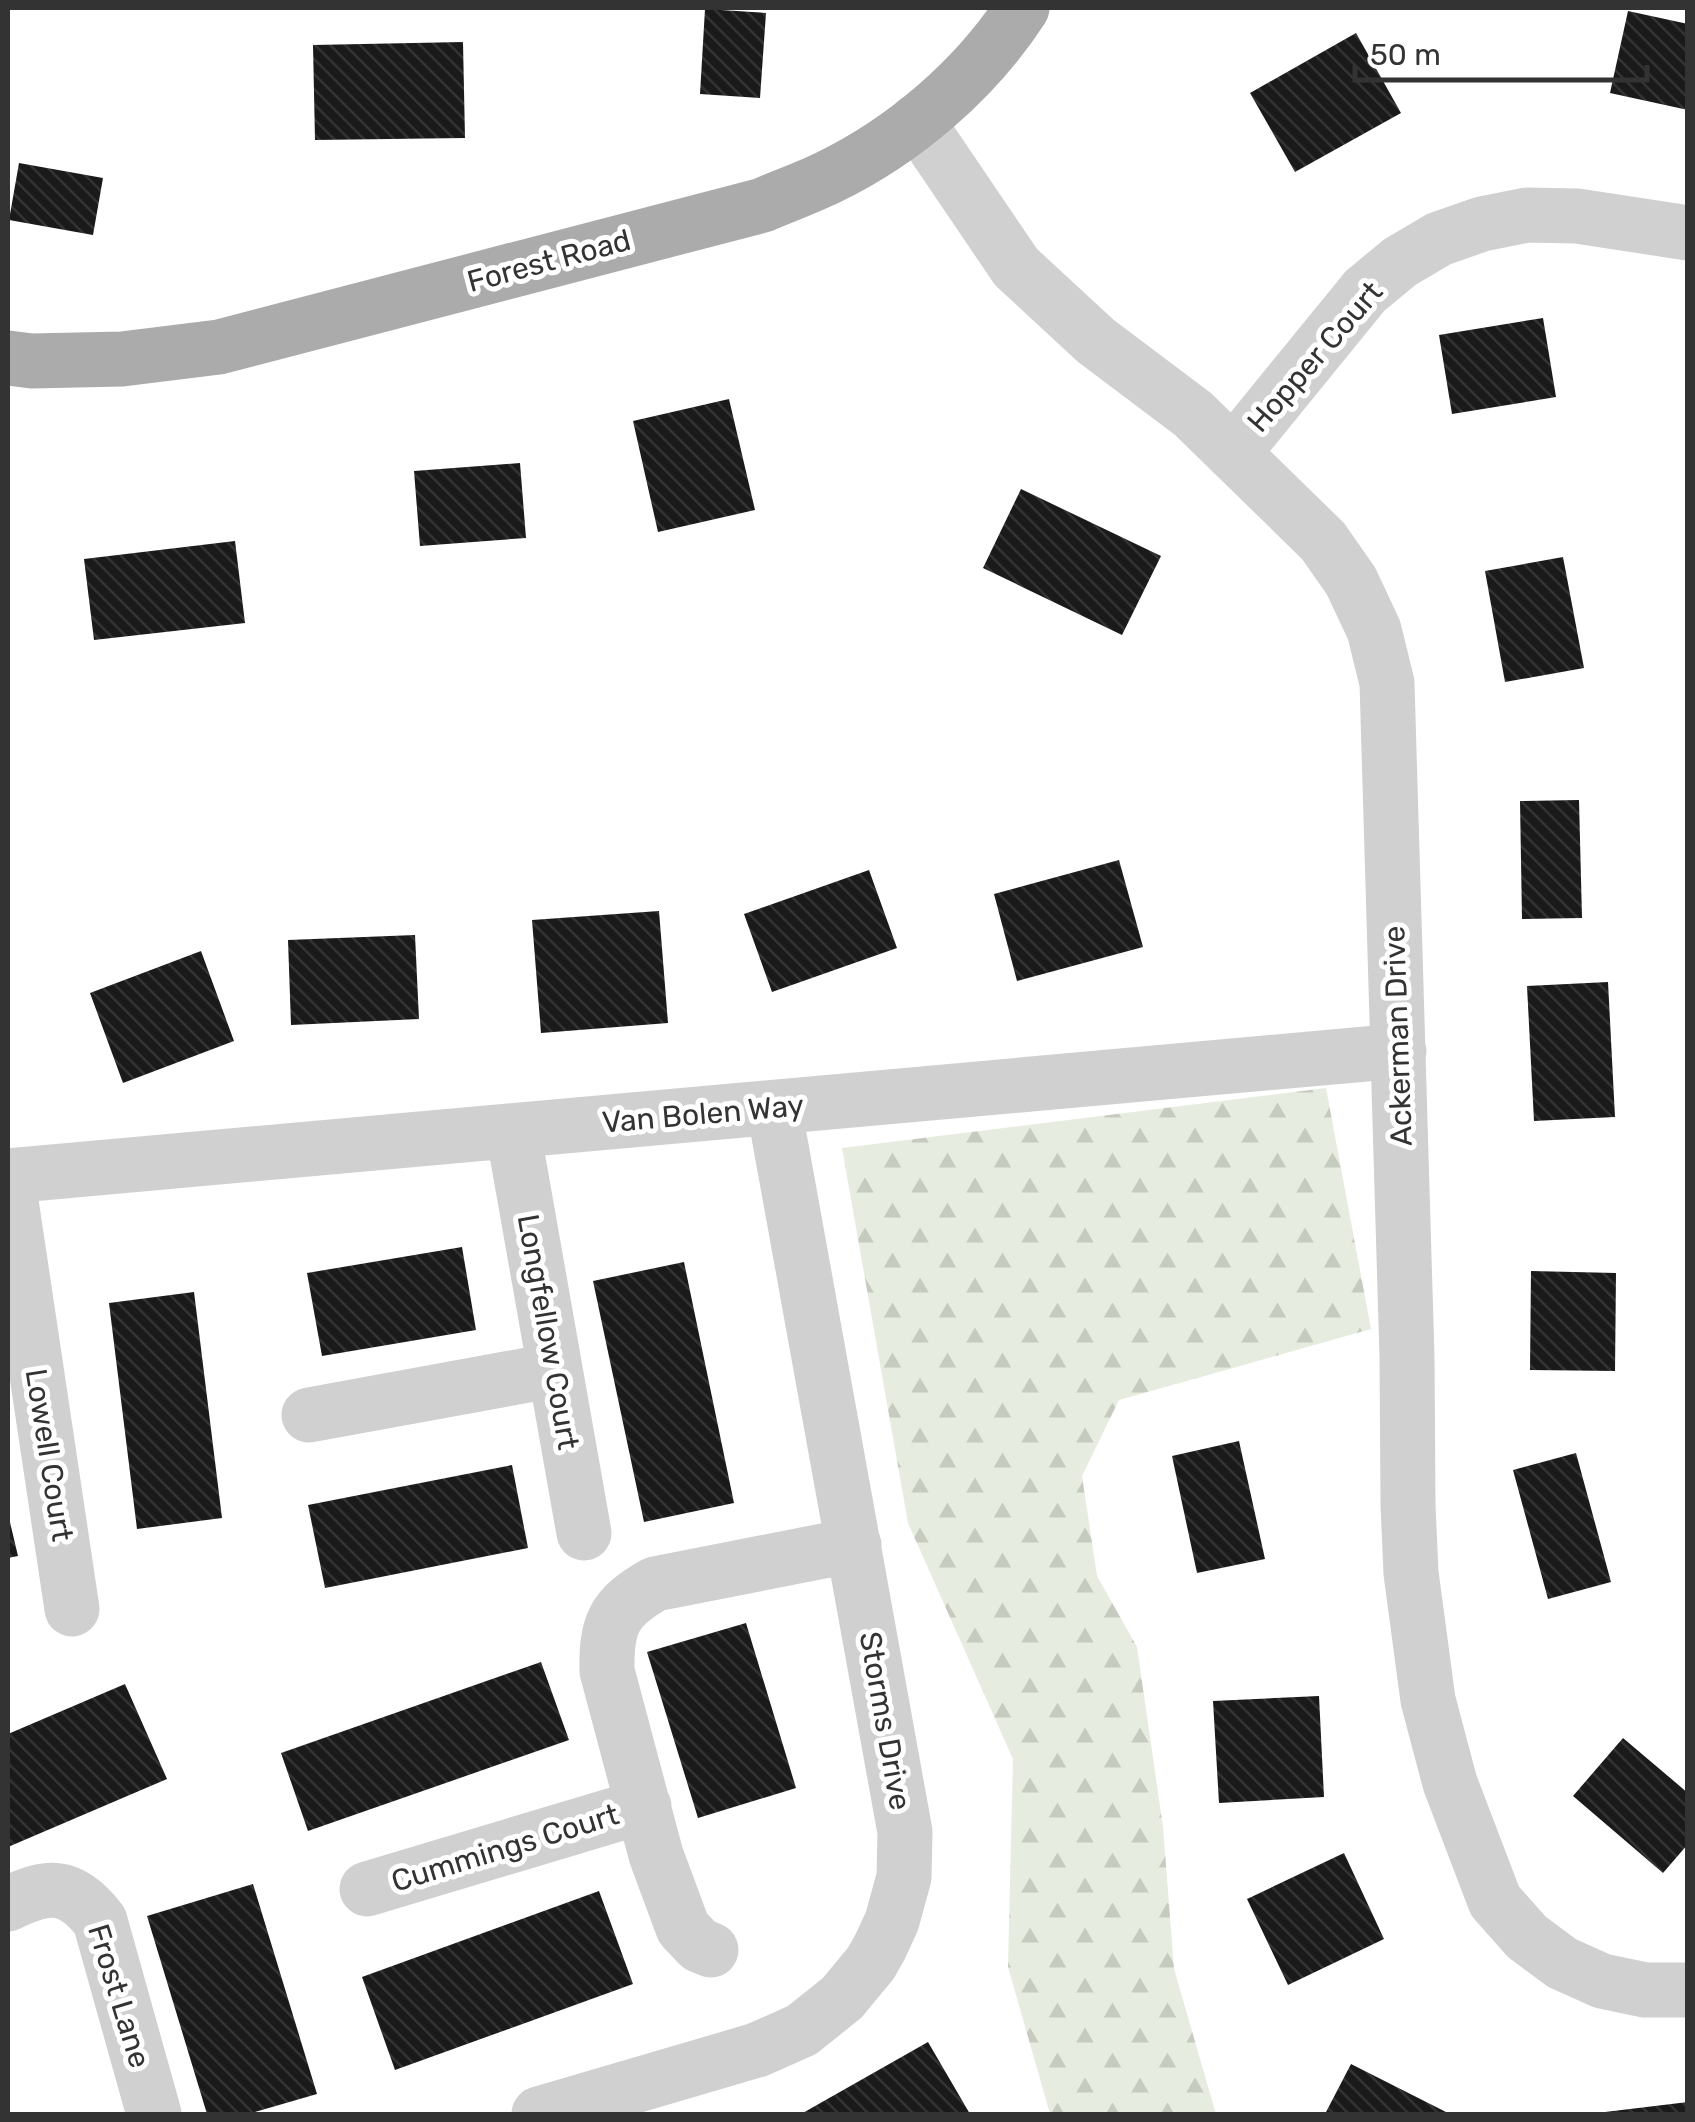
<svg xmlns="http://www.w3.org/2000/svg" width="1695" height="2122" viewBox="0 0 1695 2122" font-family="Rubik,sans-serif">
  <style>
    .forest { fill: url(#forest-firs) }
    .building { fill: url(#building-back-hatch) }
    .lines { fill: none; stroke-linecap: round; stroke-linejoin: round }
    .minor { stroke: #d0d0d0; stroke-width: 55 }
    .major { stroke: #ababab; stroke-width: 55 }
    .labels { text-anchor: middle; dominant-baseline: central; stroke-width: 10; stroke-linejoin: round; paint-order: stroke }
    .street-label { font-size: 30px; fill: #333; stroke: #fff }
  </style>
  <defs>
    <pattern id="forest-firs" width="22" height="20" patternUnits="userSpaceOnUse" patternTransform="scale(2.5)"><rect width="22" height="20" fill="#e6ecdf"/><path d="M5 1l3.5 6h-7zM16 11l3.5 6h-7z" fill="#c6cbc0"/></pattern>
    <pattern id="building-back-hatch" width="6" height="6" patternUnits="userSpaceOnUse" patternTransform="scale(2.5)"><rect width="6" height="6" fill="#1a1a1a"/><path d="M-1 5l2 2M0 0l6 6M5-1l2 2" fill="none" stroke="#333"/></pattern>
  </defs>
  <rect width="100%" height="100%" fill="#fff"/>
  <path class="forest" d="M1326,1088L1371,1329L1119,1400L1082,1476L1097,1576L1137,1647L1163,1827L1174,1969L1216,2114H1050L1008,1967L1013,1759L908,1523L842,1148Z"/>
  <path class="building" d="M705,9L766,13L760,98L700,94Z
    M1628,11L1688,24V110L1610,93Z
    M1356,33L1401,113L1295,172L1250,93Z
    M463,42L465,138L315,140L313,45Z
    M19,163L103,178L93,235L9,220Z
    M1543,318L1556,397L1452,414L1439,335Z
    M729,399L755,510L658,532L633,421Z
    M520,463L526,538L420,546L414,471Z
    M1021,489L1161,556L1122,635L983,568Z
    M235,541L245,623L94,640L84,559Z
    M1563,557L1584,668L1505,682L1485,571Z
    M1579,800L1582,918L1522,919L1520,801Z
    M1119,860L1143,947L1017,981L994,894Z
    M869,870L897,948L772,992L744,914Z
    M659,911L668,1023L541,1033L532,920Z
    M415,935L419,1019L291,1025L288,940Z
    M201,951L234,1041L123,1083L90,993Z
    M1608,982L1615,1117L1534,1121L1527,986Z
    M462,1247L476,1330L322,1356L307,1273Z
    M684,1262L734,1503L644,1522L593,1281Z
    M1531,1271L1616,1273L1615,1371L1530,1370Z
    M194,1292L222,1518L137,1529L109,1303Z
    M1239,1441L1265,1559L1197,1573L1172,1456Z
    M1576,1453L1611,1582L1548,1599L1513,1470Z
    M512,1465L528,1548L325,1588L308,1505Z
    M9,1518L18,1556L8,1558V1519Z
    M746,1623L796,1788L698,1818L647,1652Z
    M541,1662L569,1740L308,1831L281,1753Z
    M125,1684L167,1779L8,1847V1734Z
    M1319,1696L1324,1797L1219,1803L1213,1701Z
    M1623,1738L1688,1793V1844L1663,1873L1573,1796Z
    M1344,1853L1384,1939L1288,1985L1247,1899Z
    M253,1884L317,2094L248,2114H207L147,1916Z
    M599,1891L633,1984L395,2070L362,1977Z
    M928,2042L970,2114H801Z
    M1351,2064L1446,2112L1444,2114H1325Z
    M1688,2102V2114H1605V2112Z"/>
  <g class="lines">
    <path class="minor" d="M917,121L1016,267L1096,341L1193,414L1323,541L1351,581L1374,630L1387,683L1407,1357L1408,1505L1411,1573L1428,1700L1450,1783L1495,1901L1527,1937L1562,1963L1602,1981L1645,1990H1688
      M1233,453L1365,291L1400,262L1439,239L1482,224L1527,215L1577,216L1688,233
      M513,1131L584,1533
      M8,1176L1399,1051
      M8,1181L72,1609
      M309,1415L555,1370
      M367,1889L644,1806
      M8,1904C48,1884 71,1883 100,1921L154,2114
      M711,1950L699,1945L683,1928L656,1855L607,1671C606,1624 614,1607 655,1584L854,1545
      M539,2114L757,2050L802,2030L842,1998L871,1963L880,1947L892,1921L904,1877L905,1832L774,1108"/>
    <path class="major" d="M8,358L32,361L122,359L219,347L763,205C784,196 806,188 827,178C904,141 976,79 1022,8"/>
  </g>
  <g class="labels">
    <g class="street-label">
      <text transform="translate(549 261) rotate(-15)">Forest Road</text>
      <text transform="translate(1315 357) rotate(-49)">Hopper Court</text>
      <text transform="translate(1398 1036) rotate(-92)">Ackerman Drive</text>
      <text transform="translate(703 1114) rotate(-5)">Van Bolen Way</text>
      <text transform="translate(548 1332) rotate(80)">Longfellow Court</text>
      <text transform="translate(49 1455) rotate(81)">Lowell Court</text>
      <text transform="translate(885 1721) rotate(80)">Storms Drive</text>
      <text transform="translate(505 1848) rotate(-17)">Cummings Court</text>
      <text transform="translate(119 1996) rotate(73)">Frost Lane</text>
    </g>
  </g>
  <rect width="1695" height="2122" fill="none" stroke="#333333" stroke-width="20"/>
  <path d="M1355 65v15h292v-15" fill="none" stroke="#333333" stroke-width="5"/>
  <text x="1370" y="65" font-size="30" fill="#333333" stroke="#ffffff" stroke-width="8" paint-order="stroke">50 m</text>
</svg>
